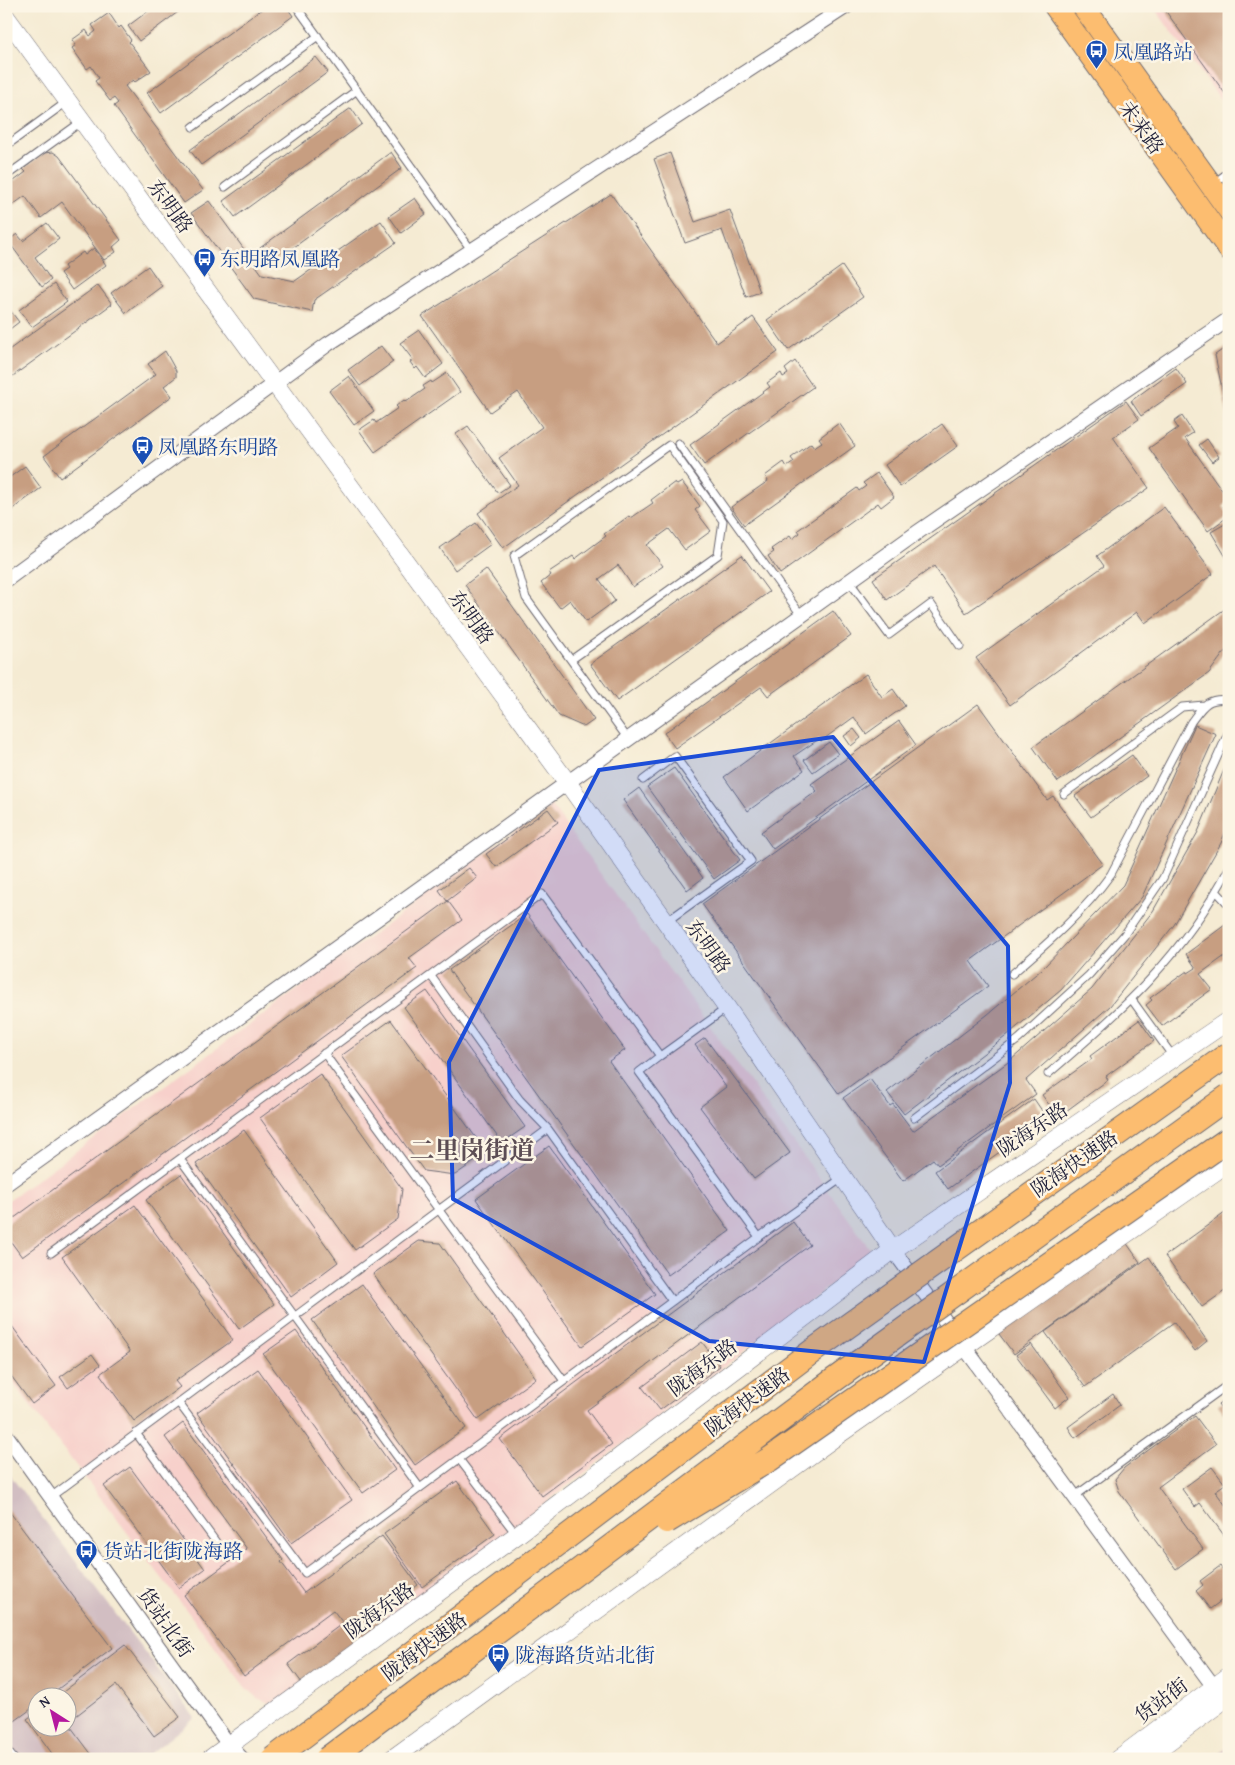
<svg xmlns="http://www.w3.org/2000/svg" width="1235" height="1765" viewBox="0 0 1235 1765" font-family="'Gentium Book Plus','Noto Serif SC',serif">
  <style>
    .built { fill: #f7d0cb }
    .industrial { fill: #d2bec2; fill-rule: evenodd }
    .building { fill: #c79e81 }
    .lines { fill: none; stroke-linecap: round; stroke-linejoin: round }
    .service-casing { stroke: #6c6870; stroke-width: 9 }
    .minor-casing { stroke: #6c6870; stroke-width: 16 }
    .tertiary-casing { stroke: #6c6870; stroke-width: 19 }
    .primary-casing { stroke: #6c6870; stroke-width: 24 }
    .service { stroke: #fff; stroke-width: 7 }
    .minor { stroke: #fff; stroke-width: 14 }
    .tertiary { stroke: #fff; stroke-width: 18 }
    .primary { stroke: #fcbd6f; stroke-width: 22 }
    .trunk-bridge-casing { stroke: #6c6870; stroke-width: 26; stroke-linecap: butt }
    .trunk-bridge { stroke: #fcbd6f; stroke-width: 24 }
    .marked { fill: #1d4ed8; fill-opacity: 0.2; stroke: #1d4ed8; stroke-width: 4; stroke-linejoin: round }
    .labels { text-anchor: middle; dominant-baseline: central; stroke-width: 5; stroke-linejoin: round; paint-order: stroke }
    .transit-label { font-size: 20px; fill: #164399; stroke: #fcf5e5; text-anchor: start }
    .street-label { font-size: 20px; fill: #22223b; stroke: #fcf5e5 }
    .district-label { font-size: 25px; font-weight: bold; fill: #5c4d54; stroke: #fcf5e5 }
  </style>
  <rect width="100%" height="100%" fill="#fcf5e5"/>
  <filter id="ink" filterUnits="userSpaceOnUse"><feTurbulence type="fractalNoise" baseFrequency=".02" numOctaves="2"/><feDisplacementMap in="SourceGraphic" scale="10" xChannelSelector="R" yChannelSelector="G"/><feConvolveMatrix kernelMatrix="1 2 1 2 8 2 1 2 1" color-interpolation-filters="sRGB"/></filter>
  <filter id="wash" filterUnits="userSpaceOnUse"><feTurbulence type="fractalNoise" baseFrequency=".0096" numOctaves="4" result="noise"/><feDisplacementMap in="SourceGraphic" scale="20" xChannelSelector="R" yChannelSelector="G"/><feGaussianBlur stdDeviation="1.12" result="paint"/><feColorMatrix in="noise" values="0 0 0 0 0 0 0 0 0 0 0 0 0 0 0 0 0 1.4 0 .05"/><feComposite in="paint" operator="in"/></filter>
  <g filter="url(#wash)">
    <rect width="100%" height="100%" fill="#f5ebd3"/>
    <path class="built" d="M1153,6H1229V111Z
      M551,805L873,1253L284,1702L270,1703L257,1698L246,1688L6,1374V1202Z"/>
    <path class="industrial" d="M6,1470L195,1718L143,1759H6ZM38,1698H68V1728H38Z
      M1229,1746V1759H1211Z"/>
    <g id="blocks">
      <path class="building" d="M155,6H186L139,41L128,26Z
        M266,6H286L293,16L161,113L147,93Z
        M1162,6H1229V99Z
        M109,13L119,28L121,26L131,40L129,42L151,71L135,82L133,80L125,86L203,190L184,203L114,106L118,103L114,98L110,101L95,81L99,78L91,66L87,69L72,48L76,45L72,40L86,30L90,36L96,31L92,25Z
        M316,57L328,72L201,165L190,150Z
        M6,103L10,110L6,121Z
        M351,108L362,124L235,217L223,201Z
        M53,152L59,156L121,240L113,247L116,252L104,260L62,202L41,218L25,196L6,210V187L26,172L23,169L44,153Z
        M391,152L402,168L271,264L260,248Z
        M670,153L695,222L730,210L760,292L746,297L722,230L685,243L654,159Z
        M611,194L717,343L753,317L778,352L503,548L478,513L518,485L499,458L542,427L518,392L490,412L422,316Z
        M415,198L426,214L401,233L389,216Z
        M209,201L262,274L295,281L381,221L396,243L314,300L312,312L254,299L191,213Z
        M47,223L59,239L35,257L51,280L42,287L8,241L17,234L23,241Z
        M94,248L106,265L72,290L60,273L66,269L64,266L83,252L85,255Z
        M148,266L162,286L126,313L111,293Z
        M842,266L863,297L788,350L767,320Z
        M54,284L67,302L32,327L19,310Z
        M98,285L112,304L6,381V352Z
        M6,305L19,322L6,332Z
        M419,330L443,364L425,378L417,367L415,369L410,362L413,360L400,343Z
        M1229,345V418H1228L1215,355Z
        M381,346L393,362L360,386L348,370Z
        M165,351L176,371V377L164,386L172,396L60,478L44,456L156,374L148,364Z
        M795,361L813,387L704,465L690,445L770,387L767,383L781,373L783,377L788,374L785,369Z
        M1176,368L1187,384L1141,416L1131,401Z
        M447,373L460,392L375,452L359,430L374,420L376,423L398,408L396,406L404,400L406,402L425,389L423,386L431,381L432,383Z
        M349,376L374,411L354,425L329,391Z
        M1126,401L1139,419L1113,437L1149,488L966,613L934,566L887,600L873,579Z
        M1182,416L1193,433L1185,438L1229,500L1223,506L1229,516L1208,531L1149,448L1178,428L1174,422Z
        M839,423L855,446L744,525L731,507L768,481L765,476L784,462L787,467L794,462L791,458L811,443L814,447L822,442L819,438Z
        M942,424L958,446L900,487L885,465Z
        M468,426L510,485L498,493L456,434Z
        M1207,439L1219,457L1212,462L1199,445Z
        M25,466L41,488L6,514V480Z
        M877,473L894,497L881,507L878,503L780,574L768,556L774,552L771,549L790,536L792,539L800,533L798,530L857,488L859,491L866,486L863,483Z
        M675,482L677,485L682,482L700,506L695,510L711,531L685,550L669,529L647,545L663,566L633,587L618,565L599,579L615,601L586,622L570,600L560,608L541,583L551,575L549,572L573,556L575,559L606,536L604,534L629,516L631,518L653,503L651,500Z
        M1164,507L1213,574L1145,623L1137,612L1010,705L976,658L1104,566L1097,556Z
        M476,523L491,544L455,570L440,548Z
        M1225,524L1229,530V562L1211,532Z
        M742,555L769,592L617,701L590,664Z
        M486,569L594,720L584,727L559,716L465,585Z
        M1229,606V646L1209,673L1058,782L1033,747Z
        M833,611L851,636L768,696L761,687L675,748L664,733Z
        M866,674L882,697L893,689L905,706L866,734L854,717L821,741L819,739L794,756L804,770L748,811L724,777Z
        M978,704L1047,800L1053,796L1103,864L970,961L988,986L839,1094L702,904Z
        M899,721L916,745L773,849L761,832L817,791L811,784Z
        M1195,725L1216,734L1142,897L1061,990L1005,1037L904,1114L887,1092L987,1015L1042,969L1123,885Z
        M854,729L861,738L851,746L844,736Z
        M829,742L838,754L813,772L804,760Z
        M1132,755L1147,776L1091,817L1075,796Z
        M1229,758V823L1221,843L1174,925L1110,1006L1026,1080L1036,1094L938,1165L933,1159L903,1181L843,1098L870,1079L890,1106L893,1104L913,1131L1011,1060L1092,989L1153,911L1198,832Z
        M674,768L740,860L714,879L647,787Z
        M639,788L703,878L687,890L623,800Z
        M548,809L558,822L496,867L486,854Z
        M469,868L477,878L447,901L439,890Z
        M448,901L462,920L409,958L417,968L22,1257L6,1235V1224Z
        M527,914L625,1050L609,1061L730,1231L668,1275L449,970Z
        M1229,922V953L1200,974L1212,989L1162,1026L1146,1005L1152,1000L1150,998L1187,971L1188,973L1196,968L1186,954Z
        M427,991L525,1127L502,1143L404,1007Z
        M391,1020L487,1153L455,1175L424,1171L341,1056Z
        M1139,1020L1154,1041L1106,1076L1108,1080L1058,1117L1042,1095L1092,1059L1090,1056Z
        M705,1038L790,1153L754,1179L700,1107L726,1087L695,1045Z
        M320,1074L402,1189L398,1219L355,1250L260,1118Z
        M1034,1099L1047,1118L948,1189L935,1171Z
        M244,1130L338,1262L291,1297L196,1164Z
        M549,1146L655,1294L582,1346L476,1199Z
        M181,1174L274,1304L239,1329L146,1200Z
        M135,1205L233,1340L175,1381L180,1387L134,1421L100,1374L130,1352L62,1257Z
        M1229,1210V1288L1202,1307L1165,1256Z
        M793,1222L810,1245L587,1410L612,1444L542,1496L500,1439Z
        M1123,1238L1140,1262L1014,1354L996,1330Z
        M419,1241L440,1243L536,1378L478,1420L373,1274Z
        M1149,1257L1207,1341L1195,1351L1174,1322L1085,1387L1045,1332Z
        M362,1284L466,1428L415,1465L312,1320Z
        M6,1318L56,1386L32,1404L6,1369Z
        M296,1331L395,1470L363,1493L263,1354Z
        M702,1342L720,1366L660,1410L642,1387Z
        M1031,1344L1069,1397L1055,1408L1016,1355Z
        M92,1354L100,1365L68,1388L60,1377Z
        M258,1369L352,1500L291,1543L197,1413Z
        M1113,1394L1120,1405L1075,1438L1068,1427Z
        M1229,1397V1419L1218,1405Z
        M1195,1416L1216,1444L1158,1487L1203,1549L1176,1569L1119,1491L1115,1479L1124,1468Z
        M183,1423L283,1560L281,1562L304,1593L382,1536L418,1585L380,1612L386,1621L302,1683L288,1664L343,1623L333,1610L244,1676L184,1595L247,1549L165,1437Z
        M130,1467L205,1569L179,1588L104,1486Z
        M1212,1467L1225,1484L1215,1491L1229,1510V1542L1200,1503L1195,1507L1182,1489Z
        M457,1481L495,1534L422,1587L384,1534Z
        M6,1507L112,1648L46,1698H38V1704L12,1723L6,1715Z
        M1229,1565V1595L1210,1609L1196,1591L1203,1585L1200,1581L1220,1566L1223,1570Z
        M125,1645L180,1717L154,1736L116,1685L68,1722V1698H55Z
        M38,1711V1728H68V1723L95,1759H56L27,1719Z"/>
    </g>
  </g>
  <g filter="url(#ink)">
    <use href="#blocks" fill-opacity="0" stroke="#6c6870" stroke-width="1"/>
    <g class="lines">
      <defs>
        <path id="service" d="M296,6L472,251
          M193,127L318,36
          M6,146L68,101
          M6,176L81,122
          M1214,183L1229,172
          M225,187L357,90
          M678,443L801,615
          M849,581L889,635L931,604L960,646
          M571,660L718,555L723,521L669,445L514,556L526,598L628,739
          M643,780L675,756L751,861L666,922
          M1064,794L1182,707L1204,705
          M1217,892L1229,905
          M1012,974C1048,943 1083,913 1111,874L1191,722C1203,706 1207,697 1229,700
          M431,976L520,1100L548,1129L672,1301
          M1132,1000L1174,1058
          M324,1053L564,1381
          M660,1056L727,1008
          M1048,1074C1122,1011 1183,956 1229,868
          M914,1118L1019,1039L1089,975L1124,935L1163,878L1229,731
          M180,1159L420,1488
          M51,1253L542,894L660,1056L639,1072L759,1237
          M178,1402L305,1573L759,1237L842,1178
          M136,1433L224,1553
          M459,1459L516,1534
          M52,1496L548,1129
          M1075,1496L1229,1384
          M6,1749L14,1759"/>
        <path id="minor" d="M6,580L328,344L847,6
          M6,1184L918,532L1229,319
          M893,1250L1214,1687
          M6,1435L229,1745L242,1759"/>
        <path id="tertiary" d="M6,17L567,782L727,1008L893,1250
          M210,1759L517,1535L893,1250L1229,1020
          M392,1759L838,1435L1229,1162
          M1118,1759L1229,1676
          M1145,1759L1229,1696"/>
        <path id="primary" d="M1055,6L1229,249
          M1083,6L1229,210"/>
      </defs>
      <use href="#service" class="service-casing"/>
      <use href="#minor" class="minor-casing"/>
      <use href="#tertiary" class="tertiary-casing"/>
      <use href="#primary" class="primary-casing"/>
      <use href="#service" class="service"/>
      <use href="#minor" class="minor"/>
      <use href="#tertiary" class="tertiary"/>
      <use href="#primary" class="primary"/>
      <defs>
        <path id="trunk-bridge" d="M667,1521L770,1459L1229,1139
          M273,1759L814,1350L1229,1054
          M327,1759L834,1380L1229,1096"/>
      </defs>
      <use href="#trunk-bridge" class="trunk-bridge-casing"/>
      <use href="#trunk-bridge" class="trunk-bridge"/>
    </g>
  </g>
  <path class="marked" d="M833,737L1008,946L1010,1083L924,1362L709,1341L453,1199L449,1062L599,770Z"/>
  <defs>
    <symbol id="bus-pin" viewBox="-11 -11 22 30"><path d="M0 17L-7.5 6A9.5 9.5 0 1 1 7.5 6Z" fill="#1a4fb4" stroke="#fcf5e5"/><path d="M-5-6H5V4H4V6H2V4H-2V6H-4V4H-5ZM-3.5-4V0h7V-4ZM-3.5 1.2v1.5H-2V1.2ZM2 1.2v1.5H3.5V1.2Z" fill="#fff"/></symbol>
  </defs>
  <g fill-rule="evenodd">
    <use href="#bus-pin" x="1084" y="38" width="25" height="34"/>
    <use href="#bus-pin" x="192" y="246" width="25" height="34"/>
    <use href="#bus-pin" x="130" y="434" width="25" height="34"/>
    <use href="#bus-pin" x="74" y="1538" width="25" height="34"/>
    <use href="#bus-pin" x="486" y="1642" width="25" height="34"/>
  </g>
  <g class="labels">
    <g class="transit-label">
      <text x="1113" y="51">凤凰路站</text>
      <text x="220" y="258">东明路凤凰路</text>
      <text x="158" y="446">凤凰路东明路</text>
      <text x="103" y="1550">货站北街陇海路</text>
      <text x="515" y="1654">陇海路货站北街</text>
    </g>
    <g class="street-label">
      <text transform="translate(1142 127) rotate(54)">未来路</text>
      <text transform="translate(171 206) rotate(54)">东明路</text>
      <text transform="translate(472 617) rotate(54)">东明路</text>
      <text transform="translate(709 946) rotate(54)">东明路</text>
      <text transform="translate(1032 1129) rotate(-34)">陇海东路</text>
      <text transform="translate(1074 1163) rotate(-35)">陇海快速路</text>
      <text transform="translate(702 1367) rotate(-37)">陇海东路</text>
      <text transform="translate(747 1401) rotate(-37)">陇海快速路</text>
      <text transform="translate(379 1610) rotate(-36)">陇海东路</text>
      <text transform="translate(166 1622) rotate(55)">货站北街</text>
      <text transform="translate(424 1646) rotate(-37)">陇海快速路</text>
      <text transform="translate(1161 1700) rotate(-37)">货站街</text>
    </g>
    <g class="district-label">
      <text x="472" y="1150">二里岗街道</text>
    </g>
  </g>
  <rect width="1235" height="1765" fill="none" stroke="#fcf5e5" stroke-width="25"/>
  <g transform="translate(52 1712) rotate(324)"><circle r="24" fill="#fcf5e5" stroke="#a5a1a1"/>
  <path d="M0-4L9 19L0 12L-9 19Z" fill="#b5179e"/>
  <text y="-8" font-size="14" font-weight="bold" text-anchor="middle" fill="#22223b">N</text>
  </g>
</svg>
